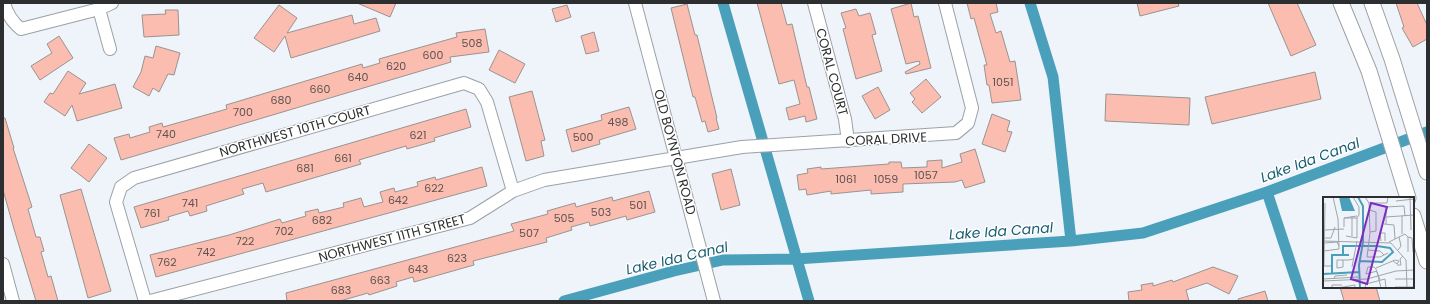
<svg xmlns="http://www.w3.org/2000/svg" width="1430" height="304" viewBox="0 0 1430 304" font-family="Poppins,sans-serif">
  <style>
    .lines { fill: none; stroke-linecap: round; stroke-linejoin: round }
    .canal { stroke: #4aa0ba; stroke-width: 11 }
    .building { fill: #fabdb0; stroke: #9a9391 }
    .minor-casing { stroke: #9ca1a5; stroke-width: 14 }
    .major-casing { stroke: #9ca1a5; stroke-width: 17 }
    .minor { stroke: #fff; stroke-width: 12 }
    .major { stroke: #fff; stroke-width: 15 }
    .labels { text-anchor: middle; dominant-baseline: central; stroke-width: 3; stroke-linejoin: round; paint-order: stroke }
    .number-label { font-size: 11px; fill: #605250 }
    .street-label { font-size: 13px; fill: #2c2e30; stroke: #fff }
    .water-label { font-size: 14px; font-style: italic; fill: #185e71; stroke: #fff }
    .inset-river { fill: none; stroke: #4aa0ba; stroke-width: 2 }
    .inset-road { fill: none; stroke: #a0a5a9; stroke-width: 1 }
    .view { fill: #7b2cbf; fill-opacity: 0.15; stroke: #7b2cbf; stroke-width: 2 }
    .inset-edge { fill: none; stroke: #2c2e30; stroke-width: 2 }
  </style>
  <rect width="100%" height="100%" fill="#eef4f9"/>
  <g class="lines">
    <path class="canal" d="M723,3L809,301
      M1030,3L1053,77L1071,241
      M1267,192L1303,301
      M564,301L674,271L723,260L796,259L1071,241L1143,233L1267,192L1427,132"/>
  </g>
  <path class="building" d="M357,3H396L390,17Z
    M757,3H781L787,25L792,24L807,87H809L817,119L806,122L805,116L789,120L786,108L800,104L794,80L779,84Z
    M911,3L914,17L918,16L931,68L906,74L905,72L920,64L919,61L906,64L891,9Z
    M967,3H996L998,12L990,14L996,33L1001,31L1010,62L1015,61L1021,100L992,103L989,85H987L984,65H987L974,18L971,19Z
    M1137,3H1178L1179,6L1140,16Z
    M1268,3H1297L1316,45L1291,56Z
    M1396,3H1417L1427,25V39L1413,47L1402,28L1404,27Z
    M687,4L695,35H697L717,118H716L719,129L708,132L705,121L702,122L695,97H693L671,8Z
    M279,5L297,18L287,33L352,15L354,24L376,18L380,31L291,58L285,36L274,52L254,38Z
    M567,5L571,17L556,22L552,9Z
    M856,9L859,16L870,13L876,34L872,35L882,71L856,79L843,29L846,28L841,13Z
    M165,10H178L179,35L144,37L142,15L166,14Z
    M485,29L489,52L450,57L451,62L121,160L114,138L129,134L130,138L150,132L149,127L162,123L163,127L227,109L226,105L362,64L363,68L380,63L379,59L457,37L456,33Z
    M594,32L599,51L586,54L581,36Z
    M59,36L73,58L40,80L31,66L52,53L47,44Z
    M156,46L180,53L174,75L168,74L159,92L153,88L149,96L133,87L141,72L145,56L153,58Z
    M499,50L525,64L515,83L489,70Z
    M68,71L86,83L79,94L115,84L122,108L77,121L72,105L65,116L44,102L50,93L53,94Z
    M1315,72L1321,99L1212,124L1205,97Z
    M926,79L941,97L922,113L912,102L915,99L910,93Z
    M878,87L890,110L875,119L862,96Z
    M532,91L545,140L541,141L544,156L526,161L509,97Z
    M1106,94L1190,98L1189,125L1105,121Z
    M629,107L636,129L599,140L600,144L572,152L566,130L602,120L601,115Z
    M466,109L471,127L434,138L435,141L407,149L406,146L359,160L361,164L266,192L263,183L242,189L244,194L206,206L207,211L190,216L188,211L168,217L169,220L141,228L134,207Z
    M992,114L1010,121L1007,131L1012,132L1005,152L982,144Z
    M3,118H5L14,148H13L32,207L28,209L36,237H40L44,251L41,252L48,277L51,276L58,301H36L14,229L3,190Z
    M89,144L107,158L89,182L71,168Z
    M975,149L985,182L965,188L962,180L955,182L903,184V192L871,194V190L831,194V191L807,195L806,189L799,190L797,175L808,173L807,169L821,167V169L889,164V162H901L902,168L927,167V161L942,160V168L962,162L960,154Z
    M482,167L487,186L156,277L150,255L229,235L280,219L282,223L306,216L305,212L318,209L319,213L344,207L343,203L361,198L364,207L383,202L380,192L394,188L395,192L418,186L417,182L435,177L436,180Z
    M731,169L740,205L721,210L712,174Z
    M81,189L111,291L88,298L60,195Z
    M649,191L655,212L627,220L626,216L590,226L589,222L571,227L572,230L546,238L547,242L473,261L474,265L414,282L413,277L396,282L397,286L369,295L368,293L340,301H287L286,293L514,231L511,224L548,214L547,211L575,203L576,207L612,197L613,201Z
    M1213,267L1238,276L1229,294L1207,283L1186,290L1189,301H1129L1128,292L1142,290L1141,285L1153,283V286L1172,280L1173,282Z
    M1340,287H1376L1380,301H1344Z
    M1265,291L1268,301H1239L1238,299Z"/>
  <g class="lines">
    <defs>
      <path id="minor" d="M4,3C7,14 12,22 21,29L99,9L112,3
        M635,3L714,301
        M814,3L845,119L848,141
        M99,9L110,49
        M3,264L13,301
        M145,301L116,202L121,187L134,178L464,83L479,89L487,102L513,191
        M150,301L470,218L513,191L544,180L742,147L956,133L968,123L972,108L945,3"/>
      <path id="major" d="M1341,3L1369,71L1408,198
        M1372,3L1392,59L1427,172
        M1413,216L1427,261"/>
    </defs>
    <use href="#minor" class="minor-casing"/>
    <use href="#major" class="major-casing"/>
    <use href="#minor" class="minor"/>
    <use href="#major" class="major"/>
  </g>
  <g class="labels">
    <g class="number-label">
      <text x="472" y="43">508</text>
      <text x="433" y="55">600</text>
      <text x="396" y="66">620</text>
      <text x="358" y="77">640</text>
      <text x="1003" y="82">1051</text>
      <text x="320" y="89">660</text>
      <text x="281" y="100">680</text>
      <text x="243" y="112">700</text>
      <text x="618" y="122">498</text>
      <text x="166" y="134">740</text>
      <text x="418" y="135">621</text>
      <text x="583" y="137">500</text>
      <text x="343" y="158">661</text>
      <text x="305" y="168">681</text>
      <text x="926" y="175">1057</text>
      <text x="846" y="179">1061</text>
      <text x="886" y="179">1059</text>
      <text x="434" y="188">622</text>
      <text x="398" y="200">642</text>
      <text x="190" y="203">741</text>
      <text x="638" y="205">501</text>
      <text x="601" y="212">503</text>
      <text x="152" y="213">761</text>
      <text x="564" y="218">505</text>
      <text x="322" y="220">682</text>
      <text x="284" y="231">702</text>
      <text x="529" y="233">507</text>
      <text x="245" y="241">722</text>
      <text x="206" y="252">742</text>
      <text x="457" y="258">623</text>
      <text x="167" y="262">762</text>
      <text x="418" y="269">643</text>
      <text x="380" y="280">663</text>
      <text x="341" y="290">683</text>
    </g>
    <g class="street-label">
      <text transform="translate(832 72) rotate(75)">CORAL COURT</text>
      <text transform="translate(295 131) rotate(-16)">NORTHWEST 10TH COURT</text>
      <text transform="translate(886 139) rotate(-3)">CORAL DRIVE</text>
      <text transform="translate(675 152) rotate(75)">OLD BOYNTON ROAD</text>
      <text transform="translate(392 238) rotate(-15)">NORTHWEST 11TH STREET</text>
    </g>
    <g class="water-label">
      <text transform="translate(1310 160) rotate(-20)">Lake Ida Canal</text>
      <text transform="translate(1001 231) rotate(-4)">Lake Ida Canal</text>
      <text transform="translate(677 258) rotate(-13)">Lake Ida Canal</text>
    </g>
  </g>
  <g transform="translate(1323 197)">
    <rect width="91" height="91" fill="#eef4f9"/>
    <path d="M16,0H26L32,14H19Z" fill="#4aa0ba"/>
    <path class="inset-river" d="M35,0L40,9V45L36,68L37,91M20,58V49H54L67,51L70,55L59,65L36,64M0,77L36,75M9,77V58H26"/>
    <path class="inset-road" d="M42,0L46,6L47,36L44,60H57L65,56M87,0L88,33M73,4L91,2M2,6L1,69H8M46,6H64L65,0M46,13L53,15V34L47,35M79,19V37M63,20L91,18M21,21L34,19M61,27L71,28L72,42M63,27V10L81,9L82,19M21,30V21H34L36,18V10L30,0M2,33L21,32M23,39L34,41V21M29,39V19M85,40L89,41L90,55M1,41H8L12,30M0,44L68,46L83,63L84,91M58,44L57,36H62V44M66,45L82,37L85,40V55M1,46L14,45L16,49M45,53L57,54L61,58M75,53L78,49L76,40M1,54L16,52L15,22L10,0M20,63V70L14,71V63H26L30,62M74,68H78L77,62L80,59M29,70L34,44M53,71L72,63L76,64L74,67L70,64M54,74L43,77L45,70H51L53,72L54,75M0,82L35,80M11,82L12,79L24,78M72,82H91M57,83L54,75L58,91M0,84L44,82L73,74L91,73M72,90H91M9,91V88H19M14,91L32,88V91M42,91L43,87L62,82L63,91"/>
    <path class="view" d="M48,6L64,10L44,87L28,82Z"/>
    <rect width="91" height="91" class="inset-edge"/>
  </g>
  <rect width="1430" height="304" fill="none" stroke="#2c2e30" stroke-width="8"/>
</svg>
